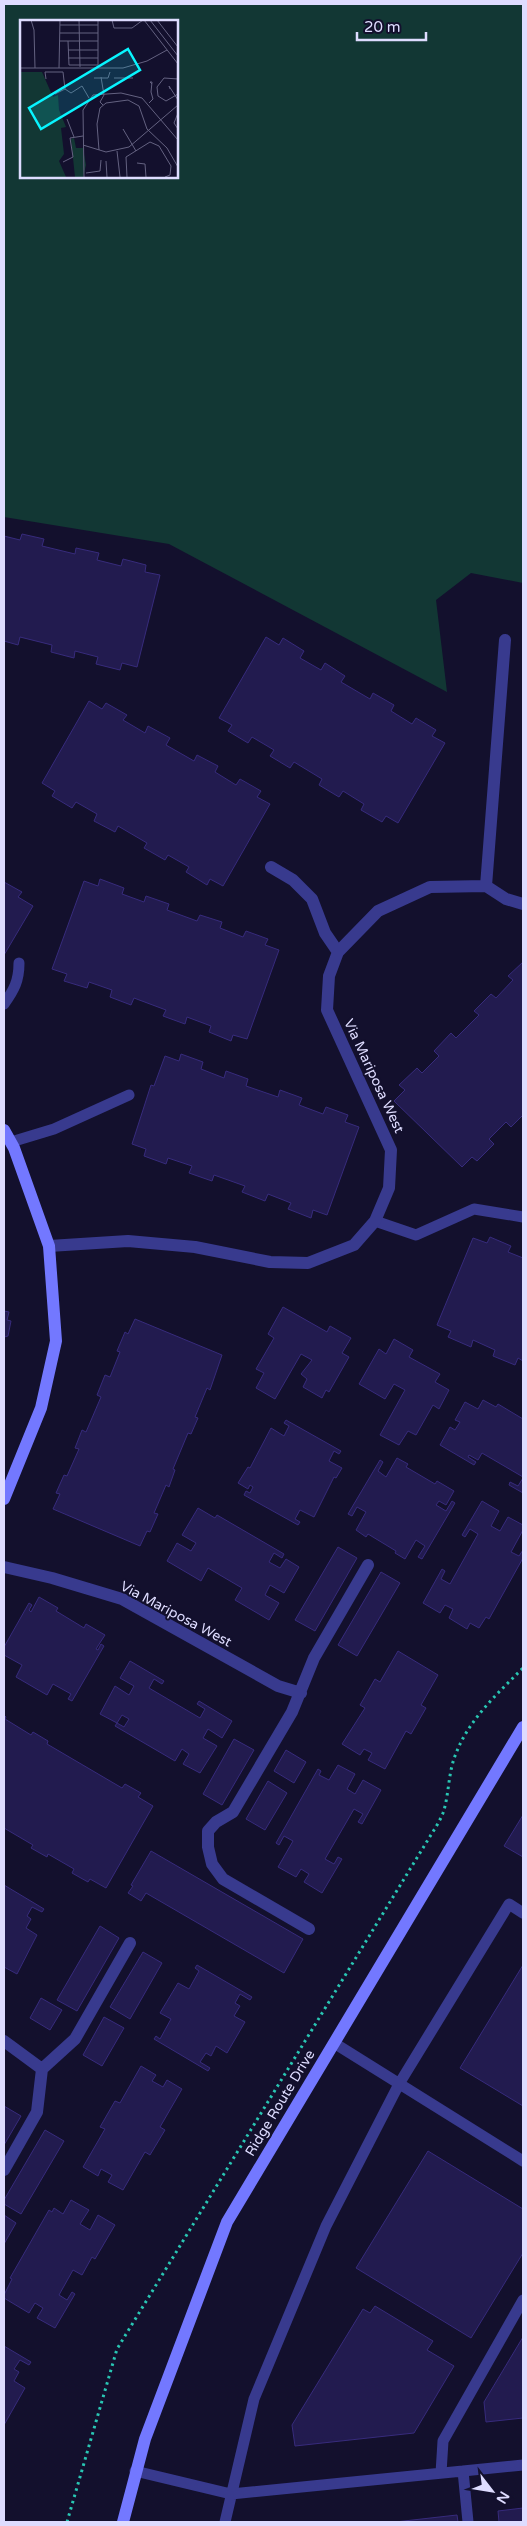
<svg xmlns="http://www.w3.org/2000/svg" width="527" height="2526" viewBox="0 0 527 2526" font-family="'Varela Round',sans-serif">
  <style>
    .green { fill: #123734; fill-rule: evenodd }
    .building { fill: #221b4f; stroke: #372b7c; fill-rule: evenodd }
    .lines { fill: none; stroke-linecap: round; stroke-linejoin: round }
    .path { stroke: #29c6b3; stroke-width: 3; stroke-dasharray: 2.5 4; stroke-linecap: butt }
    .lane { stroke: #383a8e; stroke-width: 11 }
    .street { stroke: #383a8e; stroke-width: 12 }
    .secondary { stroke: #7378ff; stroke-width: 12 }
    .labels { text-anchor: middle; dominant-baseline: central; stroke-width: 4; stroke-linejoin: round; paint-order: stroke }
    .street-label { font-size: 14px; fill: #dedcff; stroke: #13102d }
    .inset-road { fill: none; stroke: #646281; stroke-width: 1 }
    .view { fill: #08f5ff; fill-opacity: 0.15; stroke: #08f5ff; stroke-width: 2.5 }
    .inset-edge { fill: none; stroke: #dedcff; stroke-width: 2.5 }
  </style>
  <rect width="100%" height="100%" fill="#13102d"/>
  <path class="green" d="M4,4H523V583L471,573L436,600L447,692L169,544L4,517ZM21,21H176V176H21Z"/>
  <path class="building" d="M22,534L44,539L42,546L75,554L76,548L99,553L97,560L121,566L123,559L146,565L145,572L160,575L137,667L122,663L120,670L96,664L98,657L75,651L74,658L51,652L52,645L20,637L18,645L4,641V536L20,540Z
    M266,637L279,645L283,638L304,651L300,658L321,670L325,663L345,676L341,682L370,699L373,693L394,705L391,711L412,724L416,718L436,730L432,736L445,743L398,823L386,816L382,822L361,810L364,804L343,791L339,797L319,785L322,779L294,762L290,768L270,756L274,750L252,737L248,743L228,731L232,725L219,718Z
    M89,701L102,709L106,703L127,715L123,720L145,733L148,726L170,738L166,745L194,761L197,755L218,766L215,772L236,785L240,779L261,791L257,797L270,804L223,886L210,879L207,885L186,872L189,867L168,855L165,860L144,848L147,843L118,826L115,832L94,821L97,814L76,802L72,808L52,796L55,791L42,783Z
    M100,879L124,888L122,894L144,902L146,896L169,904L167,910L197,921L200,915L222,922L220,928L243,937L246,931L268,939L265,945L279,950L247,1039L233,1035L231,1041L209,1032L211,1026L187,1017L185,1024L163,1016L166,1010L134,998L131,1005L110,997L112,990L89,982L87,988L64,981L67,974L52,969L84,881L98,886Z
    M4,882L22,892L18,897L33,906L4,955Z
    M523,962V1115L511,1127L506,1122L489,1139L494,1144L477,1161L472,1157L462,1167L394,1101L405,1090L399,1085L417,1068L422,1073L439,1056L434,1051L451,1033L456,1038L479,1015L474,1011L491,994L496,998L513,980L508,976Z
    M181,1054L203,1062L201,1069L224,1078L226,1071L248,1079L246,1086L278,1097L280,1090L302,1098L299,1105L323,1114L326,1107L348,1115L345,1122L359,1127L327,1215L313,1210L311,1218L288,1209L291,1203L268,1194L265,1201L242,1192L245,1186L214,1175L212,1181L189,1173L192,1166L168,1158L166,1164L144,1156L146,1149L132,1144L151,1085L154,1086L165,1056L179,1061Z
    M490,1237L511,1246L508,1252L523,1258V1361L518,1358L515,1365L493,1356L495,1350L473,1340L471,1347L448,1337L451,1331L437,1325L473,1238L487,1243Z
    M283,1307L327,1332L330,1326L351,1338L342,1353L349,1357L329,1392L326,1390L322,1398L303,1387L307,1379L301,1374L312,1360L301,1354L275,1399L256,1388L264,1373L256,1369L274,1338L268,1334Z
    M4,1311L9,1312L7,1320L11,1321L8,1336L4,1337Z
    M135,1319L222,1355L210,1390L207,1388L195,1417L198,1418L191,1434L188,1433L173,1469L175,1470L169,1487L166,1485L154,1513L158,1514L150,1532L147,1531L140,1546L53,1509L60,1494L56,1493L64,1475L67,1476L79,1449L75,1448L82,1430L86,1432L101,1397L97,1395L105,1375L110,1377L120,1352L117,1351L125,1332L128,1334Z
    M394,1339L413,1350L409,1357L440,1374L435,1382L449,1390L439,1409L433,1405L416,1435L408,1431L399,1445L380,1435L405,1390L394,1384L385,1399L359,1384L379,1349L386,1354Z
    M483,1400L496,1407L498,1404L523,1419V1477L482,1453L478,1460L469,1455L468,1457L476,1462L474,1465L440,1445L450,1427L455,1430L460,1422L455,1420L465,1402L478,1409Z
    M286,1420L341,1451L339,1454L334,1451L329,1461L342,1468L336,1478L334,1477L314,1517L300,1510L295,1519L300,1522L298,1525L244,1495L246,1491L250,1493L253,1487L250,1485L248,1489L238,1483L248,1467L250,1468L271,1428L284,1436L289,1426L284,1423Z
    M397,1458L408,1464L406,1467L435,1484L437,1481L454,1491L446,1505L439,1501L436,1505L446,1511L452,1501L455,1503L422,1559L418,1557L425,1546L416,1540L405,1559L395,1553L396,1551L368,1534L366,1537L356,1530L366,1512L357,1507L352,1516L348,1514L380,1460L383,1462L378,1471L386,1477Z
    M523,1478V1493L509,1485L510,1482L518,1486Z
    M482,1501L499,1511L491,1526L500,1531L508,1517L523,1525V1530L511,1552L519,1556L523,1550V1558L489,1619L486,1617L479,1628L470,1623L467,1629L449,1618L453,1609L445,1605L440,1613L423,1603L442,1569L445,1571L441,1579L450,1584L478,1534L470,1529L465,1537L462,1535Z
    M198,1508L215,1518L217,1515L284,1554L282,1558L274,1553L269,1562L280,1568L286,1559L299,1567L284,1593L270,1585L265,1595L279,1603L269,1620L235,1600L242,1588L208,1568L201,1581L167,1561L177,1543L191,1551L196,1543L182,1535Z
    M338,1547L357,1558L315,1631L295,1620Z
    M381,1572L400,1583L357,1656L338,1645Z
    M39,1597L58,1608L56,1611L84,1628L86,1624L105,1635L96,1649L98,1650L101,1644L104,1646L72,1701L68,1699L71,1694L53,1684L47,1695L16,1677L22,1665L4,1655V1647L29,1603L32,1605L29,1610L31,1612Z
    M398,1651L438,1675L421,1705L426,1708L411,1734L406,1731L385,1769L368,1760L372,1753L364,1749L360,1755L342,1744L365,1708L360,1705L375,1679L380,1682Z
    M130,1661L164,1681L162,1684L154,1679L149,1688L200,1718L205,1709L197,1704L199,1701L232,1721L222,1738L208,1729L203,1738L217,1746L200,1773L183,1764L189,1754L182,1749L175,1761L115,1726L117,1723L100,1714L115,1686L129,1695L134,1686L120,1678ZM122,1715L129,1719L124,1727L117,1723Z
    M4,1715L6,1717L5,1719L31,1735L33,1732L48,1741L47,1744L122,1788L125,1784L141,1793L138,1797L153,1806L106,1888L90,1879L88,1882L72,1873L74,1869L48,1854L47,1857L31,1848L33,1845L4,1828Z
    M234,1739L254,1750L222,1805L203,1794Z
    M286,1750L306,1762L294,1783L274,1771Z
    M338,1765L355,1774L347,1789L355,1794L363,1780L381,1790L362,1824L358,1822L363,1814L354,1809L325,1859L334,1864L338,1857L342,1859L322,1893L304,1882L309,1874L301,1869L296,1877L278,1867L293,1841L284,1836L279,1845L276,1843L318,1769L321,1771L319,1775L329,1780Z
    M268,1781L287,1793L265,1830L246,1819Z
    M523,1815V1857L504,1846Z
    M151,1851L303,1939L284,1973L146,1893L141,1901L128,1893L133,1886L131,1885Z
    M4,1885L44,1909L42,1912L32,1907L27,1916L31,1919L26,1928L37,1935L17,1974L4,1967Z
    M100,1926L119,1938L77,2011L57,2000Z
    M143,1952L162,1963L130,2019L110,2007Z
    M197,1965L252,1997L250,2000L240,1994L235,2003L240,2006L234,2016L245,2022L227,2053L216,2046L211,2056L206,2053L200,2062L210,2068L208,2071L154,2039L156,2036L160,2039L171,2019L160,2013L178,1983L189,1989L199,1971L195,1968Z
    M523,1965V2106L460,2068Z
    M41,1998L62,2010L50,2030L30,2018Z
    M104,2017L124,2028L102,2066L83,2055Z
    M141,2066L156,2075L152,2081L163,2087L167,2080L182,2089L160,2127L165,2130L150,2155L145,2152L123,2190L108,2182L112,2175L101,2169L98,2176L83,2167L105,2129L100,2127L115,2101L120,2103Z
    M4,2106L21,2116L4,2145Z
    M45,2130L64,2141L21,2214L4,2204V2200Z
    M428,2151L523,2209V2253L471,2338L356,2268Z
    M71,2200L89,2210L80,2224L90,2230L98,2215L115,2225L95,2259L92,2257L82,2275L73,2270L59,2295L67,2300L72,2292L75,2294L55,2328L37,2318L43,2308L35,2303L29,2313L4,2298V2295L12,2279L10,2278L49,2210L52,2212L54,2208L63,2214Z
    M4,2215L16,2223L4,2244Z
    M375,2306L433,2341L427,2350L454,2366L414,2433L295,2446L292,2425L363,2309L370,2313Z
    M523,2337V2418L486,2422L484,2402Z
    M4,2346L31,2362L29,2365L20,2360L14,2369L19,2372L14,2381L25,2388L4,2425Z
    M523,2508V2522H499L498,2511Z
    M457,2515L458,2522H395Z"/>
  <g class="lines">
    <path class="path" d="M67,2522L117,2349L426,1843C432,1833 439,1823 443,1813C449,1796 448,1774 455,1756C468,1720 497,1694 523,1668"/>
    <path class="lane" d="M4,1004C14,990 19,981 19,963
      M11,1142L54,1129L129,1095
      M375,1221L416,1235L474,1209L523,1217
      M334,2043L523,2161
      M135,2471L231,2494L463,2471L468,2522
      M463,2471L523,2465
      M441,2473L443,2441L523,2300
      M225,2522L254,2399L326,2226L399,2084L509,1904L523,1913"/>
    <path class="street" d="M505,640L486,886L506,899L523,904
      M271,867L293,880L312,899L325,933L338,952
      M49,1246L128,1241L195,1247L270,1262L308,1263L354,1245L375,1221L389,1188L391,1150L327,1010L329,976L338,952L378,911L430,887L486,886
      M4,1567L52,1578L122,1599L278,1686L301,1693
      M309,1929L223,1879L212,1864L208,1847V1831L216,1822L233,1812L292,1712L314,1658L368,1565
      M4,2041L42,2069
      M4,2170L37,2112L42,2069L75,2039L130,1943"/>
    <path class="secondary" d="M4,1130L14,1148L49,1246L56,1341L41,1408L4,1499
      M123,2522L145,2439L227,2222L523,1727"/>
  </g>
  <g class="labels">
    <g class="street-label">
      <text transform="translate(374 1076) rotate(65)">Via Mariposa West</text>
      <text transform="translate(176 1614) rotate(28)">Via Mariposa West</text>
      <text transform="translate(280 2103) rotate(-59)">Ridge Route Drive</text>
    </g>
  </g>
  <g transform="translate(20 20)">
    <rect width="158" height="158" fill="#13102d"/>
    <path d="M0,52H22L33,77L38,75L39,90L46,107L41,108L44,134L39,141L46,157H0ZM54,118L56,128H63L66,145L63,157H55L51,119Z" fill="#123734"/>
    <path class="inset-road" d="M11,0L14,10L15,48M59,0L60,47M92,0L94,8H112L123,0M124,0L158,44M130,0L158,36M137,0L158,27M40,5H78M40,13H78M40,21H78M48,21L49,45H78V0M48,30H78M48,38H78M0,48H103L127,41L147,30M39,48L40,0M81,57L84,75L80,82L83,85M74,58H88L90,52M94,58H113M26,59L25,52H43L45,69L35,74M158,59L144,58L137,67L138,76L146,81L158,74M45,69L51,73L62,66L69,78M150,69L149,66L158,80M129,83L133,79L131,72L132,62H130L132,64M158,93L154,103L158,109M47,99L54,117M103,109L116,131M63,125L86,132L109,127L158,85M79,130L77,104L80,88L86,83L108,80L119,86L127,109L147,128L158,147M97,131L100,157M86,141L87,157M43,142L53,137L50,118L63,116M117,143L125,144L126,157M66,153L80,151L81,140M64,157L63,90L73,75L101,73L122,78L158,120M107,157L106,137L130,122L139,126L151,146L150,155L145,157"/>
    <path class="view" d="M108,29L120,50L21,109L9,88Z"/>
    <rect width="158" height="158" class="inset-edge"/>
  </g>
  <rect width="527" height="2526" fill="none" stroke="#dedcff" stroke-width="10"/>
  <g transform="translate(492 2491) rotate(121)" stroke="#13102d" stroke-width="4" paint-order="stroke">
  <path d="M0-4L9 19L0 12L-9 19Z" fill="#dedcff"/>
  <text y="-8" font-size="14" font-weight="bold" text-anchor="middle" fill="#dedcff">N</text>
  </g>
  <path d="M357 32v8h69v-8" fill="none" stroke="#dedcff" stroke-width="2.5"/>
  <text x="364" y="32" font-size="15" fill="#dedcff" stroke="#13102d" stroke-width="4" paint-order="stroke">20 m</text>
</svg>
